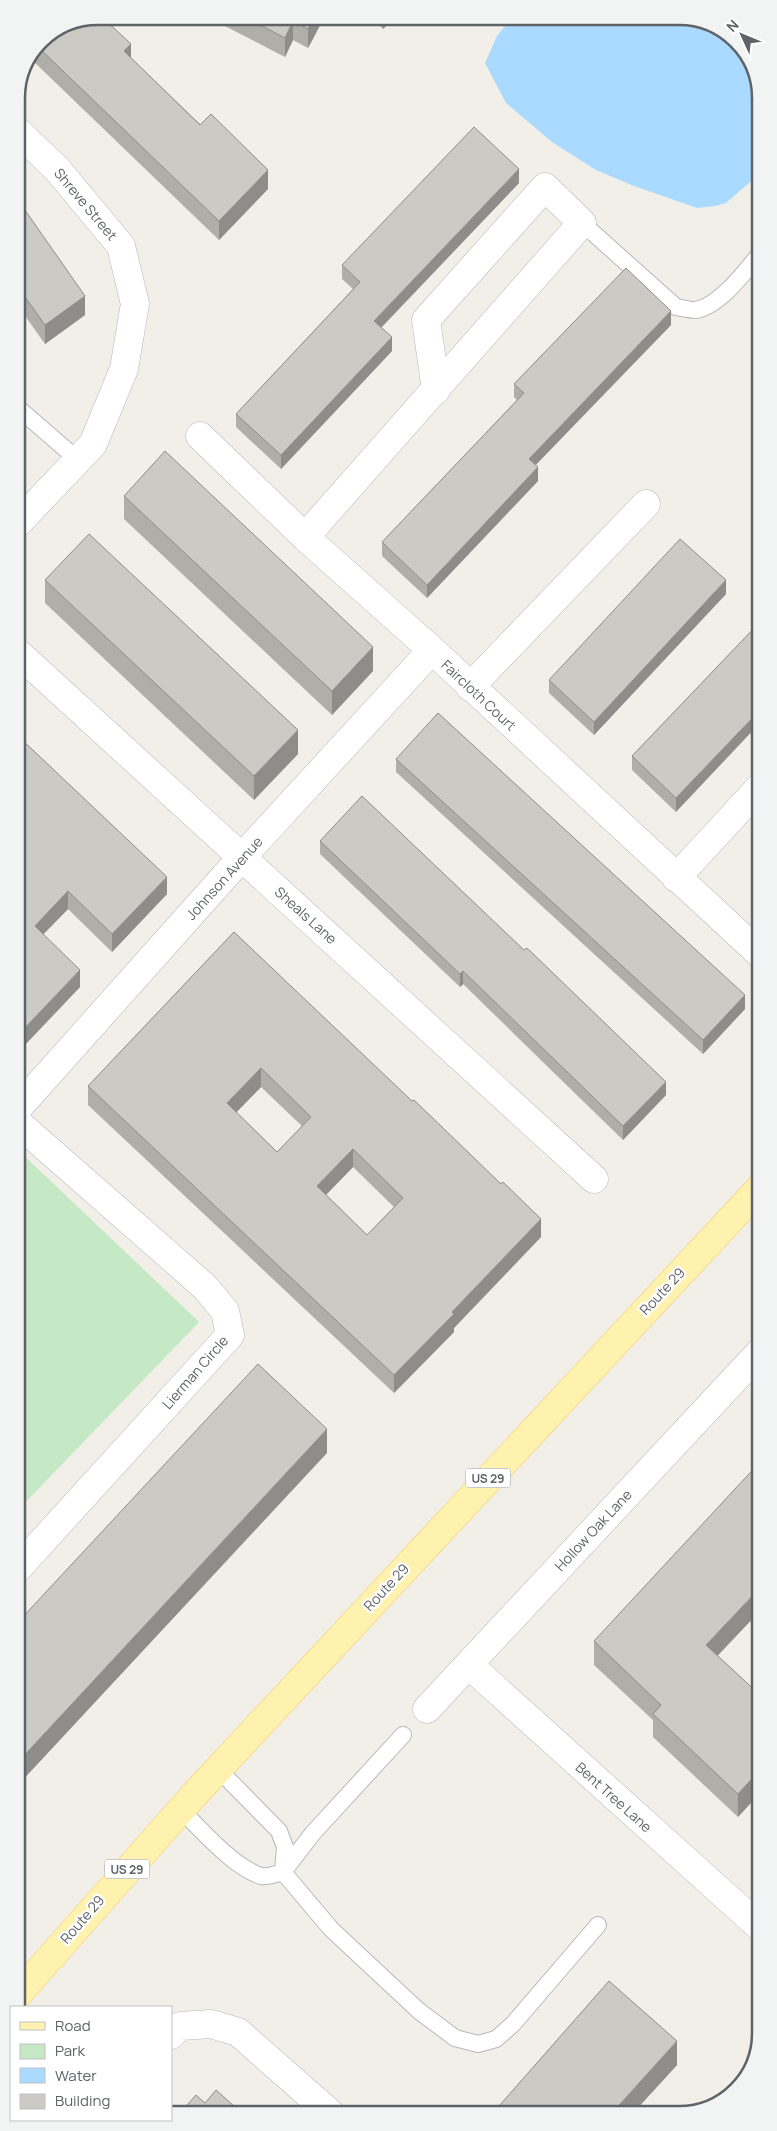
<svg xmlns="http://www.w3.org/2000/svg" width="777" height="2131" viewBox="0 0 777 2131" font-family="Manrope,sans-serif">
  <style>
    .green { fill: #c5e8c5 }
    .water { fill: #aadaff }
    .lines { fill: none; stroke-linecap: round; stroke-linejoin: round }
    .service-casing { stroke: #b5b8bc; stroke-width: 18 }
    .minor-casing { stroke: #b5b8bc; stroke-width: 29 }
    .primary-casing { stroke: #f2c960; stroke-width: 29 }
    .service { stroke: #fff; stroke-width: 16 }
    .minor { stroke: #fff; stroke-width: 28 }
    .primary { stroke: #fff2af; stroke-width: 28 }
    .wall { fill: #afaea9; fill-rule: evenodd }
    .shaded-wall { fill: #8f8d8a }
    .building { fill: #cccac5; stroke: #8f8d8a; fill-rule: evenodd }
    .labels { text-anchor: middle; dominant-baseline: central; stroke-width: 4.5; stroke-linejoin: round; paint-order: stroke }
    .shield { fill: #fff; stroke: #8f9295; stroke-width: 1 }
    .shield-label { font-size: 12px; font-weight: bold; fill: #5f6368 }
    .street-label { font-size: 14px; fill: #5f6368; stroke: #fff }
    .rim { fill: none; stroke: #5f6368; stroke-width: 2.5 }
  </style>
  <rect width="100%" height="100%" fill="#f1efe8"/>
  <path class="green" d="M18,1150L199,1322L18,1510Z"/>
  <path class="water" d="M513,16H685L729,33L758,76V175L726,203L715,206L697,208L634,186L596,170L552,142L506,103L485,63L497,36Z"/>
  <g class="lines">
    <defs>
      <path id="service" d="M582,223L676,307C682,308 690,310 696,310C719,306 744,273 758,256
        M17,407L78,460
        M218,1769L279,1831L285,1847L283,1872L331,1929L419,2011L455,2038L478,2044L496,2039L513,2024L598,1925
        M181,1810C202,1830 233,1867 261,1876C267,1877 277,1874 283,1872L313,1833L403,1735"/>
      <path id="minor" d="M16,130L57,169L121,246L135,304L124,369L93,444L17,524
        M200,436L305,537L432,650L759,953
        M305,537L582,223L545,187L426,320L436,390
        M17,652L594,1179
        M470,687L646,504
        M676,878L759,788
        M18,1108L242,857L432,650
        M18,1123L205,1287L225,1311L230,1335L18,1568
        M469,1665L761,1928
        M427,1709L760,1352
        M171,2035L180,2026L211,2024L238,2032L331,2114"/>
      <path id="primary" d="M19,1993L195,1794L760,1188"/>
    </defs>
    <use href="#service" class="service-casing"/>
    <use href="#minor" class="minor-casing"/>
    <use href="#primary" class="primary-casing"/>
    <use href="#service" class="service"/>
    <use href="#minor" class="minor"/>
    <use href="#primary" class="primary"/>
  </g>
  <path class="wall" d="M223,16H325L308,48L293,40L285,57L223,25Z
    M370,16H396L383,29Z
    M40,40L131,58L268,189L219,240L31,59Z
    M519,183L381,328L392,351L281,469L236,427V414L353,289L342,279V265Z
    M17,200L85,315L45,344L23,313L17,317Z
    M671,325L535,465L538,481L427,598L382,556V542L517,400L514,397V384Z
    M124,496L373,671L332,715L124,519Z
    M45,580L298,754L254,800L45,603Z
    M726,594L594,735L549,693V680Z
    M759,623L676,812L632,770V756Z
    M17,735L167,894L112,952L68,909L43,934L80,987L22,1048L18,1044Z
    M396,759L745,1009L703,1054L396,772Z
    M320,841L666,1095L623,1140L463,984L460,987L320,854Z
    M759,862V887L753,881V868Z
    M234,932L541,1237L454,1328V1332L394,1393L88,1105V1086ZM261,1087L302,1126L277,1152L236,1112ZM353,1167L394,1207L367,1235L326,1195Z
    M594,1641L718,1656L760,1695V1793L738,1817L653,1737V1720L594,1665Z
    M677,2065L634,2112L499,2113V2106Z"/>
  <path class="shaded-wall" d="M315,16H325L308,48V29Z
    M383,16H396L383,29Z
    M293,21V40L285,57V38Z
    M131,44V63L124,51Z
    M519,169V183L374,335V321Z
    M268,170V189L219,240V221Z
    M23,294V313L17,317V298Z
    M85,296V315L45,344V325Z
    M671,311V325L529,472V459Z
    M392,337V351L281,469V455Z
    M538,467V481L427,598V585Z
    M726,580V594L594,735V722Z
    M373,647V671L332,715V691Z
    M759,711V724L676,812V798Z
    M298,730V754L254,800V776Z
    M167,877V894L112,952V934Z
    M68,891V909L35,943V926Z
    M80,970V987L22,1048V1031Z
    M463,971V984L460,987V974Z
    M745,995V1009L703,1054V1040Z
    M261,1068V1087L227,1122V1103Z
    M666,1082V1095L623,1140V1126Z
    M353,1149V1167L317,1204V1186Z
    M541,1219V1237L454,1328V1332L394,1393V1375L452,1312Z
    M327,1429V1453L19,1784V1761Z
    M760,1588V1611L706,1668V1645Z
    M760,1770V1793L738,1817V1794Z
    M677,2041V2065L634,2112H613Z"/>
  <path class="building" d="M98,16H101L131,44L124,51L200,125L211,114L268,170L219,221L37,46L40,40Z
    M243,16H315L308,29L293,21L285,38Z
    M474,127L519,169L374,321L392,337L281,455L236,414L360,282L342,265Z
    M17,200L20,203L85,296L45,325L23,294L17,298Z
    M626,268L671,311L529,459L538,467L427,585L382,542L524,393L514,384Z
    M165,451L373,647L332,691L124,496Z
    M89,534L298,730L254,776L45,580Z
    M680,539L726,580L594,722L549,680Z
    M759,623V711L676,798L632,756Z
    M438,713L745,995L703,1040L396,759Z
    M17,735L167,877L112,934L68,891L35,926L80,970L22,1031L18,1027Z
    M362,796L524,950L527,948L666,1082L623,1126L463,971L460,974L320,841Z
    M759,862V873L753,868Z
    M234,932L412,1101L414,1100L501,1184L503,1182L541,1219L452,1312L454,1314L394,1375L88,1086ZM261,1068L311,1117L277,1152L227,1103ZM353,1149L403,1198L367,1235L317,1186Z
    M258,1364L327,1429L19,1761V1621Z
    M760,1462V1588L706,1645L760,1695V1770L738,1794L653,1714L661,1705L594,1641Z
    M609,1981L677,2041L613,2112L506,2113L499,2106Z
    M216,2090L243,2114H179L196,2095L205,2103Z"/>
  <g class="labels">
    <g class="shield">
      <rect x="465.5" y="1468.5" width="45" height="19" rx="4"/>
      <rect x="104.5" y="1859.5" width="45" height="19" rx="4"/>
    </g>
    <g class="shield-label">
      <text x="488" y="1478">US 29</text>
      <text x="127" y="1869">US 29</text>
    </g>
    <g class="street-label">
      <text transform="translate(86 204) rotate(50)">Shreve Street</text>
      <text transform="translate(479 695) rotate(43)">Faircloth Court</text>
      <text transform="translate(224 878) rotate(-48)">Johnson Avenue</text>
      <text transform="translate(306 915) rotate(42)">Sheals Lane</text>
      <text transform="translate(662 1291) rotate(-47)">Route 29</text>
      <text transform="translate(195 1372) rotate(-49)">Lierman Circle</text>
      <text transform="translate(593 1530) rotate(-47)">Hollow Oak Lane</text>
      <text transform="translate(386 1587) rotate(-47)">Route 29</text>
      <text transform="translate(614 1797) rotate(42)">Bent Tree Lane</text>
      <text transform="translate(82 1919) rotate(-49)">Route 29</text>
    </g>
  </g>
  <path d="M0 0H777V2131H0ZM98 25H679A73 73 0 0 1 752 98V2033A73 73 0 0 1 679 2106H98A73 73 0 0 1 25 2033V98A73 73 0 0 1 98 25Z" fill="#f2f3f3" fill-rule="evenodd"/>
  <path class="rim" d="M98 25H679A73 73 0 0 1 752 98V2033A73 73 0 0 1 679 2106H98A73 73 0 0 1 25 2033V98A73 73 0 0 1 98 25Z"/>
  <rect x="10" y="2006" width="162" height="115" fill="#ffffff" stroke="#bfc1c3"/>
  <rect x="20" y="2022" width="25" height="8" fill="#fff2af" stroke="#bfc1c3"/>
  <text x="55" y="2031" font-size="15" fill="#5f6368">Road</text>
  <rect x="20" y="2044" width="25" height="15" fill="#c5e8c5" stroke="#bfc1c3"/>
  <text x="55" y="2056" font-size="15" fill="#5f6368">Park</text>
  <rect x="20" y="2068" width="25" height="15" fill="#aadaff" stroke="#bfc1c3"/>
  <text x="55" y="2081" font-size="15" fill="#5f6368">Water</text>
  <rect x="20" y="2094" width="25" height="15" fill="#cccac5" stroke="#bfc1c3"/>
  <text x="55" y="2106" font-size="15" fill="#5f6368">Building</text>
  <g transform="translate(742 35) rotate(314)" stroke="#ffffff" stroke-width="4" paint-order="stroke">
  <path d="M0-4L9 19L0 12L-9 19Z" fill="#5f6368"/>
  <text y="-8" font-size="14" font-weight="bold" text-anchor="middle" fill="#5f6368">N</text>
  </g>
</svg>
